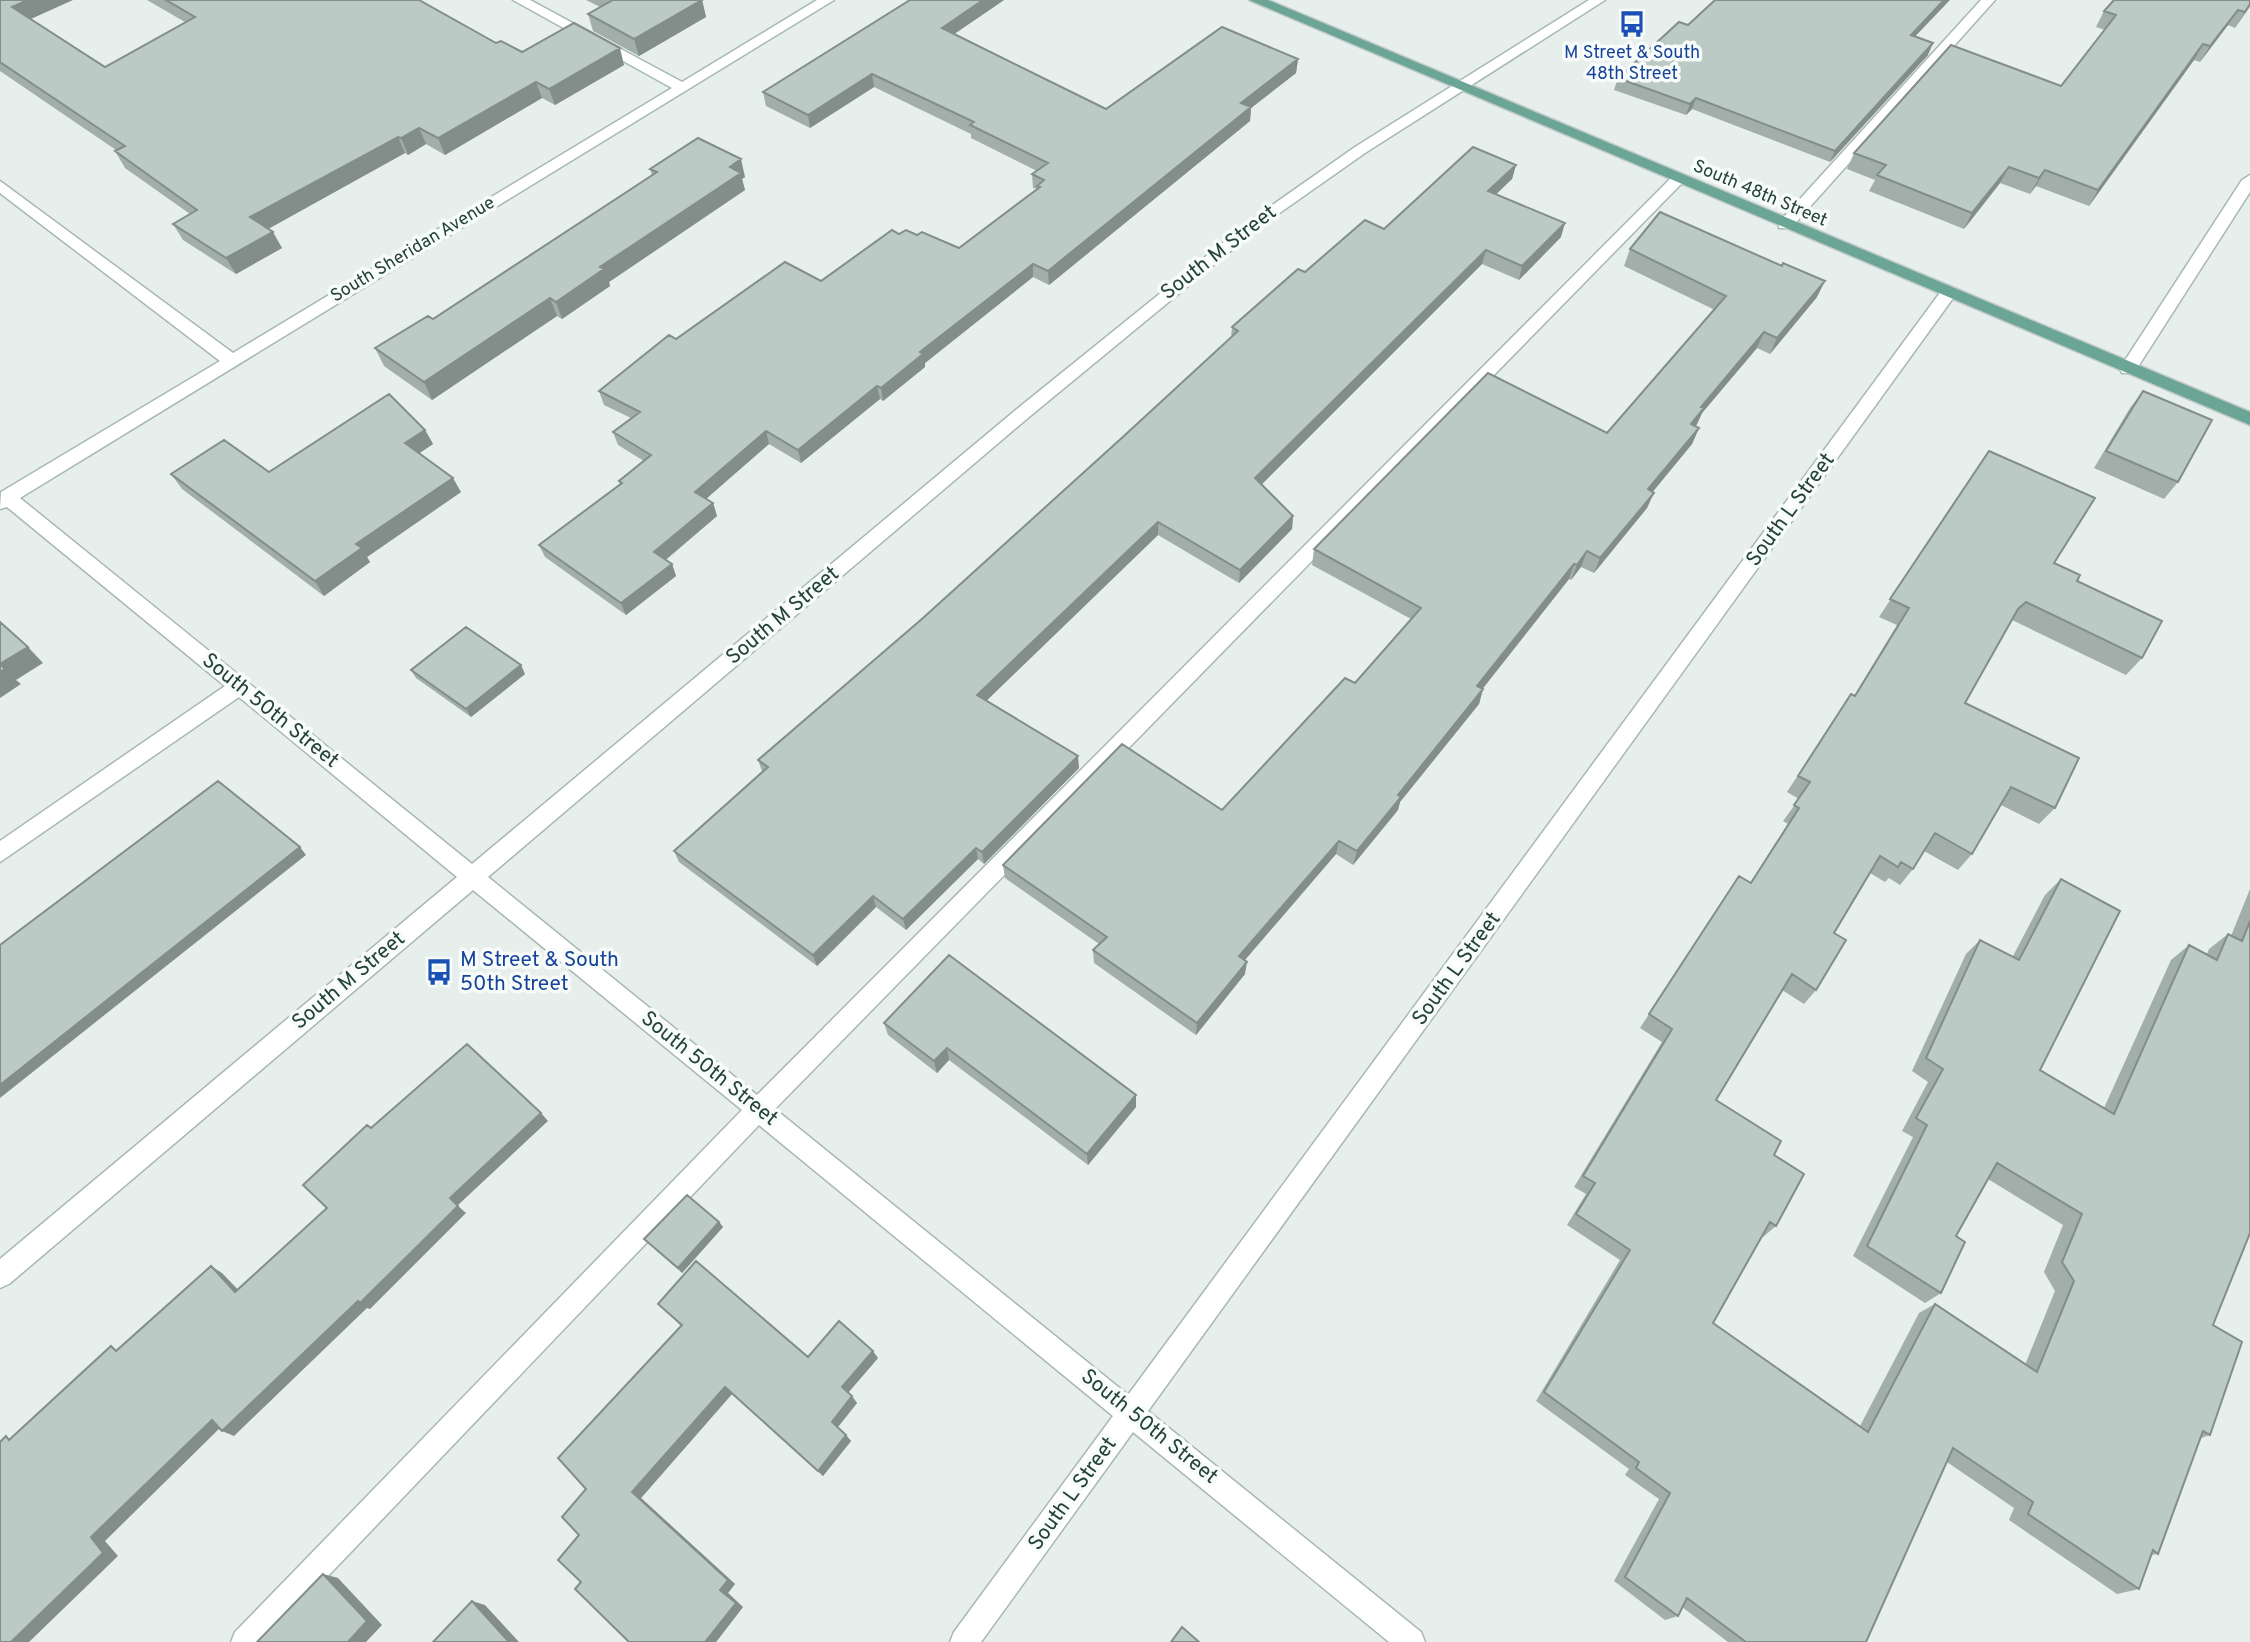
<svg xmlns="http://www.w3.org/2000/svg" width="2250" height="1642" viewBox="0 0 2250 1642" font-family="Overpass,sans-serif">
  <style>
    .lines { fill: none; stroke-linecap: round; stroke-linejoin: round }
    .minor-casing { stroke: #a8b8b2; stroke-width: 3 }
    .major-casing { stroke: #c2cac8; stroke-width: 3 }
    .minor { fill: #fff; fill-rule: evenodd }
    .major { fill: #6aa596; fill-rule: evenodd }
    .wall { fill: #a1aea9 }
    .shaded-wall { fill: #838d89 }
    .building { fill: #bbcac4; stroke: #838d89; stroke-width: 2 }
    .labels { text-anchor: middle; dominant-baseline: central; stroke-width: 7; stroke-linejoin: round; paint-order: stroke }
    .far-transit-label { font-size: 18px; fill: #164399; stroke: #f7fbf9 }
    .far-street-label { font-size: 18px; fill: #24423a; stroke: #f7fbf9 }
    .street-label { font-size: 21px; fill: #24423a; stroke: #f7fbf9 }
    .transit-label { font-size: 21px; fill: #164399; stroke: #f7fbf9; text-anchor: start }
  </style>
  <rect width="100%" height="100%" fill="#e6efeb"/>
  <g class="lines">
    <defs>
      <path id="minor" d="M513,0H530L682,82L817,0H834L20,498L472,864L1017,409L1251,220L1355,147L1589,0H1605L1365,153L1261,226L1029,417L488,877L757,1095L1672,177L1677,175L1685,180L775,1109L1128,1395L1942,290L1948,289L1956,294L1148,1411L1421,1632L1425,1642H1389L1133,1432L981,1642H950L954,1632L1113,1416L759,1125L265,1642H231L235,1632L742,1110L473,890L9,1284L0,1288V1259L457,877L239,697L0,862V841L225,686L7,507L0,509L1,492L220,361L0,193V181L233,353L672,88Z
        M1981,0H1995L1791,228H1779V222Z
        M2250,175V192L2134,373H2122L2120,369L2122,365L2242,180Z"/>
      <path id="major" d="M1249,0H1268L2250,412V425Z"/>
    </defs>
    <use href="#minor" class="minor-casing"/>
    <use href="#major" class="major-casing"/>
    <use href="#minor" class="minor"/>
    <use href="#major" class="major"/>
  </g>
  <path class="wall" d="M0,0L105,67L185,22L147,0H419L496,43L522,52L624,65L555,105L542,98L445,155L426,144L408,155L405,153L268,229L282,248L236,274L183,240L173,224L190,214L125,168L115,151L116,150L0,71Z
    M586,0H702L706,17L639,56L593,31L588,14L600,7Z
    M1004,0L954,34L1106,109L1298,59L1296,73L1251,108L1250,121L1049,285L1033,277L925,363V367L883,401L880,399L801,463L769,444L706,499L713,503L717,516L666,560L672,564L676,576L626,615L545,557L539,545L620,485L619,481L644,461L618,445L613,432L631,418L604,405L599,391L676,339L821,281L899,234L917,235L959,248L1037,189L1033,188L1032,174L1037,171L971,138V134L874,87L810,128L766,106L763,92Z
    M2250,6L2235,28L2228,25L2200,62L2194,60L2089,206L2036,186L2030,194L2000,183L1964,229L1869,191L1875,180L1847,169L1854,153L2061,86L2105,30L2096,27L2104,11Z
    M1688,25L1915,37L1928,55L1830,162L1692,109L1686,115L1614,90L1618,78Z
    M1516,165L1512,179L1496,194L1561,237L1519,280L1482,264L1262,484L1293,516L1292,529L1239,583L1158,535L986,701L1079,768L984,864L978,859L906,930L876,907L817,966L679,862L674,851L762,771L758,760L923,618L1231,338L1232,327L1305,272L1384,229Z
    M650,169L745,177L742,179L745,190L609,282L610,286L562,319L557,316L432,400L384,366L375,348L433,319L652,175Z
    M1630,249L1817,297L1770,354L1757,348L1702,413L1696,426L1699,428L1692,444L1652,492L1647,508L1594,573L1581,567L1571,580L1569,579L1482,689H1483L1479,704L1400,802L1398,810L1353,865L1336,854L1245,960V974L1196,1035L1094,963L1093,950L1099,944L1005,878L1003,865L1222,810L1355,683L1411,619L1312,565L1314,549L1607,433L1715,310L1624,266Z
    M2143,391L2178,482L2164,499L2094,468L2130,408Z
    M425,430L433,444L420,453L461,492L367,557L370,562L324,596L182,489L171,474L269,472Z
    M1989,451L2054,563L2077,581L2142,658L2126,675L2012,620L1965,703L2055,808L2039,824L2001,805L1972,854L1958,870L1924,851L1913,869L1900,885L1889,878L1885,882L1870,873L1834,933L1816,990L1804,1004L1782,990L1716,1100L1774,1155L1776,1226L1763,1237L1762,1236L1713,1323L1860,1426L1919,1313L1935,1304L2025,1365L2055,1291L2044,1272L2063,1225L1988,1179L1956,1236L1941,1293L1925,1303L1853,1256L1913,1137L1902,1131L1928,1082L1912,1071L1966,954L1980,940L2013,956L2045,895L2061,879L2040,1070L2104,1108L2171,960L2189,945L2207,954L2209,949L2228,934L2231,936L2250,889V1233L2213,1325L2210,1435L2201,1438L2158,1554L2151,1555L2139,1589L2117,1594L2009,1520L2014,1508L1947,1462L1866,1642H1728L1682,1607L1678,1616L1665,1620L1614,1581L1659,1499L1625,1475L1629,1469L1536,1401L1620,1260L1567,1225L1586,1194L1574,1187L1662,1042L1640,1028L1739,876L1750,883L1788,824L1783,821L1799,799L1787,792L1851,694L1854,696L1897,625L1879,617Z
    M411,670L525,674L471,717L416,678Z
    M884,1023L1136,1107L1088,1165L949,1060L937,1073L888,1035Z
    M719,1222L723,1227L682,1273L644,1239Z
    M658,1304L808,1357L878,1358L848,1393L857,1403L838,1427L851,1441L823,1476L732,1394L641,1498L735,1584L728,1593L743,1607L716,1642H629L581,1582L586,1489L681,1326Z"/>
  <path class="shaded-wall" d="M28,0H73L22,23L12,7Z
    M702,0L706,17L639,56L634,39Z
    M983,0H1004L944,41L942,28Z
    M1944,0H1950L1906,46L1911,35Z
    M2250,4V6L2235,28Z
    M2238,10L2228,25L2200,62L2210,46Z
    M1933,43L1928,55L1830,162L1835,151Z
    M2203,44L2194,60L2089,206L2098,190Z
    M620,48L624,65L555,105L549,89Z
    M1298,59L1296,73L1251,108L1250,121L1049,285L1048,271L1241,103Z
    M872,74L874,87L810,128L808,115Z
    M536,82L542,98L445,155L438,138Z
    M1696,98L1692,109L1686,115L1690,104Z
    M419,128L426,144L408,155L401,138Z
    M398,137L405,153L259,234L250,217Z
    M741,159L745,177L742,179L745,190L609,282L610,286L562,319L556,302L730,167Z
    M1516,165L1512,179L1485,205L1488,191Z
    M2009,167L2000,183L1964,229L1972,213Z
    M2045,170L2036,186L2030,194L2039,178Z
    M1565,223L1561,237L1519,280L1522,266Z
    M273,232L282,248L236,274L226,258Z
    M1486,250L1482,264L1254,492L1255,478Z
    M1033,264V277L925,363V367L883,401L881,388L920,352Z
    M1825,281L1817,297L1770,354L1777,338Z
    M550,298L557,316L432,400L424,382Z
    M1764,332L1757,348L1702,413L1697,424L1684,440L1691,424L1701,407Z
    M877,386L880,399L801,463L798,450Z
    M1699,428L1692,444L1642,505L1648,489Z
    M425,430L433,444L413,457L405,443Z
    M766,431L769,444L699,505L695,492Z
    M453,478L461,492L367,557L370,562L324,596L315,581L356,544Z
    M1654,493L1647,508L1594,573L1600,558Z
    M713,503L717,516L659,565L654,552Z
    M1293,516L1292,529L1239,583L1240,570Z
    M1158,522V535L979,708L977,695Z
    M1587,551L1581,567L1571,580L1577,565Z
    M672,564L676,576L626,615L621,603Z
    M1574,564L1569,579L1473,701L1477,686Z
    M28,647L43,663L16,680L21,684L0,698V664Z
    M521,665L525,674L471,717L466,709Z
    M1483,689L1479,704L1400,802L1398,810L1353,865L1357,851L1398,795Z
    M1078,756L1079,768L984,864L982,852Z
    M1339,841L1336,854L1237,969L1239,956Z
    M300,847L306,855L0,1098V1085Z
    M976,848L978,859L906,930L903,919Z
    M873,896L876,907L817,966L813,955Z
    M1247,962L1245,974L1196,1035L1197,1023Z
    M947,1048L949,1060L937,1073L934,1061Z
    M1136,1095V1107L1088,1165L1087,1154Z
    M541,1113L548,1121L458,1205L450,1198Z
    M458,1206L466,1213L370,1309L367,1308L234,1436L222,1431Z
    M719,1222L723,1227L682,1273L678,1268Z
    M211,1266L222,1273L246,1298L235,1292Z
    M873,1351L878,1358L847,1394L842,1387Z
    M725,1387L732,1394L641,1498L735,1584L728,1593L743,1607L716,1642H705L632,1492Z
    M852,1396L857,1403L837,1428L832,1422Z
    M212,1420L224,1424L105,1541L118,1556L29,1642H11L91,1537Z
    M846,1435L851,1441L823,1476L818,1471Z
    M323,1574L338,1578L382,1625L366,1642H348Z
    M472,1601L485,1605L519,1642H509Z"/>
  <path class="building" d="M0,0H28L12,7L105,67L195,17L166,0H419L496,43L501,41L522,52L574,23L620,48L549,89L536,82L438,138L419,128L401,138L398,137L250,217L273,232L226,258L173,224L197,210L115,151L125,146L0,62Z
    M613,0H702L634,39L588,14Z
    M910,0H983L942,28L1106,109L1222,27L1298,59L1241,103L1251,107L1048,271L1033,264L920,352L923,354L881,388L877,386L798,450L766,431L695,492L713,503L654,552L672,564L621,603L539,545L622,483L619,481L651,455L613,432L640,412L599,391L669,335L676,339L785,262L821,281L892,230L899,234L906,230L917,235L922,232L959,248L1040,187L1037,186L1044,180L1032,174L1048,163L970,125L974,122L872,74L808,115L763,92Z
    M1715,0H1944L1911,35L1933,43L1835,151L1696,98L1690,104L1618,78L1679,22L1688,25Z
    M2114,0H2250V4L2245,12L2238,10L2210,46L2203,44L2098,190L2045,170L2039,178L2009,167L1972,213L1877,175L1886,165L1854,153L1951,45L2061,86L2116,15L2104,11Z
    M698,138L741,159L730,167L741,173L600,267L604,269L556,302L550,298L424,382L375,348L428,316L433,319L657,172L650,169Z
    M1473,147L1516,165L1488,191L1565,223L1522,266L1486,250L1255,478L1293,516L1240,570L1158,522L977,695L1078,756L982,852L976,848L903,919L873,896L813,955L674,851L768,767L758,760L923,618L1125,435L1238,331L1232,327L1298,269L1305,272L1365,220L1384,229Z
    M1660,212L1782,266L1783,263L1825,281L1777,338L1764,332L1701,407L1704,408L1691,424L1699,428L1648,489L1654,493L1600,558L1587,551L1577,565L1574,564L1477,686L1483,689L1398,795L1401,797L1357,851L1339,841L1239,956L1247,962L1197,1023L1093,950L1107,937L1003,865L1122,744L1222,810L1345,678L1355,683L1421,608L1314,549L1488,373L1607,433L1726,296L1630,249Z
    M2143,391L2212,420L2178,482L2106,451Z
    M389,394L425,430L405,443L453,478L356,544L362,548L315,581L171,474L224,440L269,472Z
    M1989,451L2095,498L2054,563L2080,575L2077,581L2162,621L2142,658L2026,602L2018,609L1965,703L2079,758L2055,808L2011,787L1972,854L1935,833L1913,869L1901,862L1898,867L1880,856L1834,933L1846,940L1816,990L1792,974L1716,1100L1781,1141L1774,1155L1804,1174L1776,1226L1770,1222L1713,1323L1868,1432L1935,1304L2037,1372L2074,1281L2062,1262L2082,1214L1997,1163L1956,1236L1965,1242L1941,1293L1867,1246L1927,1125L1916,1118L1943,1069L1926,1058L1980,940L2019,960L2061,879L2120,911L2040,1070L2114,1114L2189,945L2217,960L2228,934L2242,941L2250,921V1233L2213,1325L2242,1342L2210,1435L2203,1431L2158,1554L2153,1550L2139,1589L2028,1514L2033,1502L1953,1448L1866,1642H1746L1687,1598L1678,1616L1625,1577L1670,1493L1636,1468L1639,1462L1544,1392L1630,1250L1576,1214L1595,1183L1583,1176L1672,1029L1649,1014L1739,876L1751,883L1799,808L1794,805L1810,782L1798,776L1851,694L1855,696L1909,608L1890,599Z
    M0,622L28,647L0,664L5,669L0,672Z
    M466,627L521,665L466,709L411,670Z
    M218,781L300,847L0,1085V945Z
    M949,955L1136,1095L1087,1154L947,1048L934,1061L884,1023Z
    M467,1044L541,1113L450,1198L458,1206L360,1303L358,1301L222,1431L212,1420L91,1537L103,1553L11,1642H0V1442L6,1436L9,1440L111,1346L116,1351L211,1266L235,1292L327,1208L303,1185L367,1125L371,1128Z
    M687,1195L719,1222L678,1268L644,1239Z
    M696,1261L808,1357L839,1321L873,1351L842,1387L852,1396L832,1422L846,1435L818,1471L725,1387L632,1492L728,1580L720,1590L736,1603L705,1642H629L575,1589L581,1582L558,1560L579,1535L562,1517L586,1489L558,1458L682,1325L658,1304Z
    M323,1574L367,1621L348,1642H257Z
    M472,1601L509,1642H433Z
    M1182,1627L1199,1642H1171Z"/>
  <defs>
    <symbol id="bus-bare" viewBox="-9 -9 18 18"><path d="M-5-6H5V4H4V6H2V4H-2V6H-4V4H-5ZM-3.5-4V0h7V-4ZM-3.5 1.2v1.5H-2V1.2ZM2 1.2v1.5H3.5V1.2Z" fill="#1a4fb4" stroke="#f7fbf9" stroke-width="2.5" paint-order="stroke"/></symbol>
  </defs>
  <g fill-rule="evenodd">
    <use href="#bus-bare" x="1613" y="5" width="38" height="38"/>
    <use href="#bus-bare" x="420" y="953" width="38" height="38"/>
  </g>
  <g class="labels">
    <g class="far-transit-label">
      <text x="1632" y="53">M Street &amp; South<tspan x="1632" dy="21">48th Street</tspan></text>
    </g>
    <g class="far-street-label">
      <text transform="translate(1760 194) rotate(23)">South 48th Street</text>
      <text transform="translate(413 250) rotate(-31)">South Sheridan Avenue</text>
    </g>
    <g class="street-label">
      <text transform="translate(1219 253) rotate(-38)">South M Street</text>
      <text transform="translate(1791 510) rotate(-54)">South L Street</text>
      <text transform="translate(783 616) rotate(-40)">South M Street</text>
      <text transform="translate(270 711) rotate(39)">South 50th Street</text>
      <text transform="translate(1457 969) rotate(-54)">South L Street</text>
      <text transform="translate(349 981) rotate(-40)">South M Street</text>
      <text transform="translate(709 1069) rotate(39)">South 50th Street</text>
      <text transform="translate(1149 1427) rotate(39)">South 50th Street</text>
      <text transform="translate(1073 1494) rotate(-54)">South L Street</text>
    </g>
    <g class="transit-label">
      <text x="460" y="960">M Street &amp; South<tspan x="460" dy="24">50th Street</tspan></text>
    </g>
  </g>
</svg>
